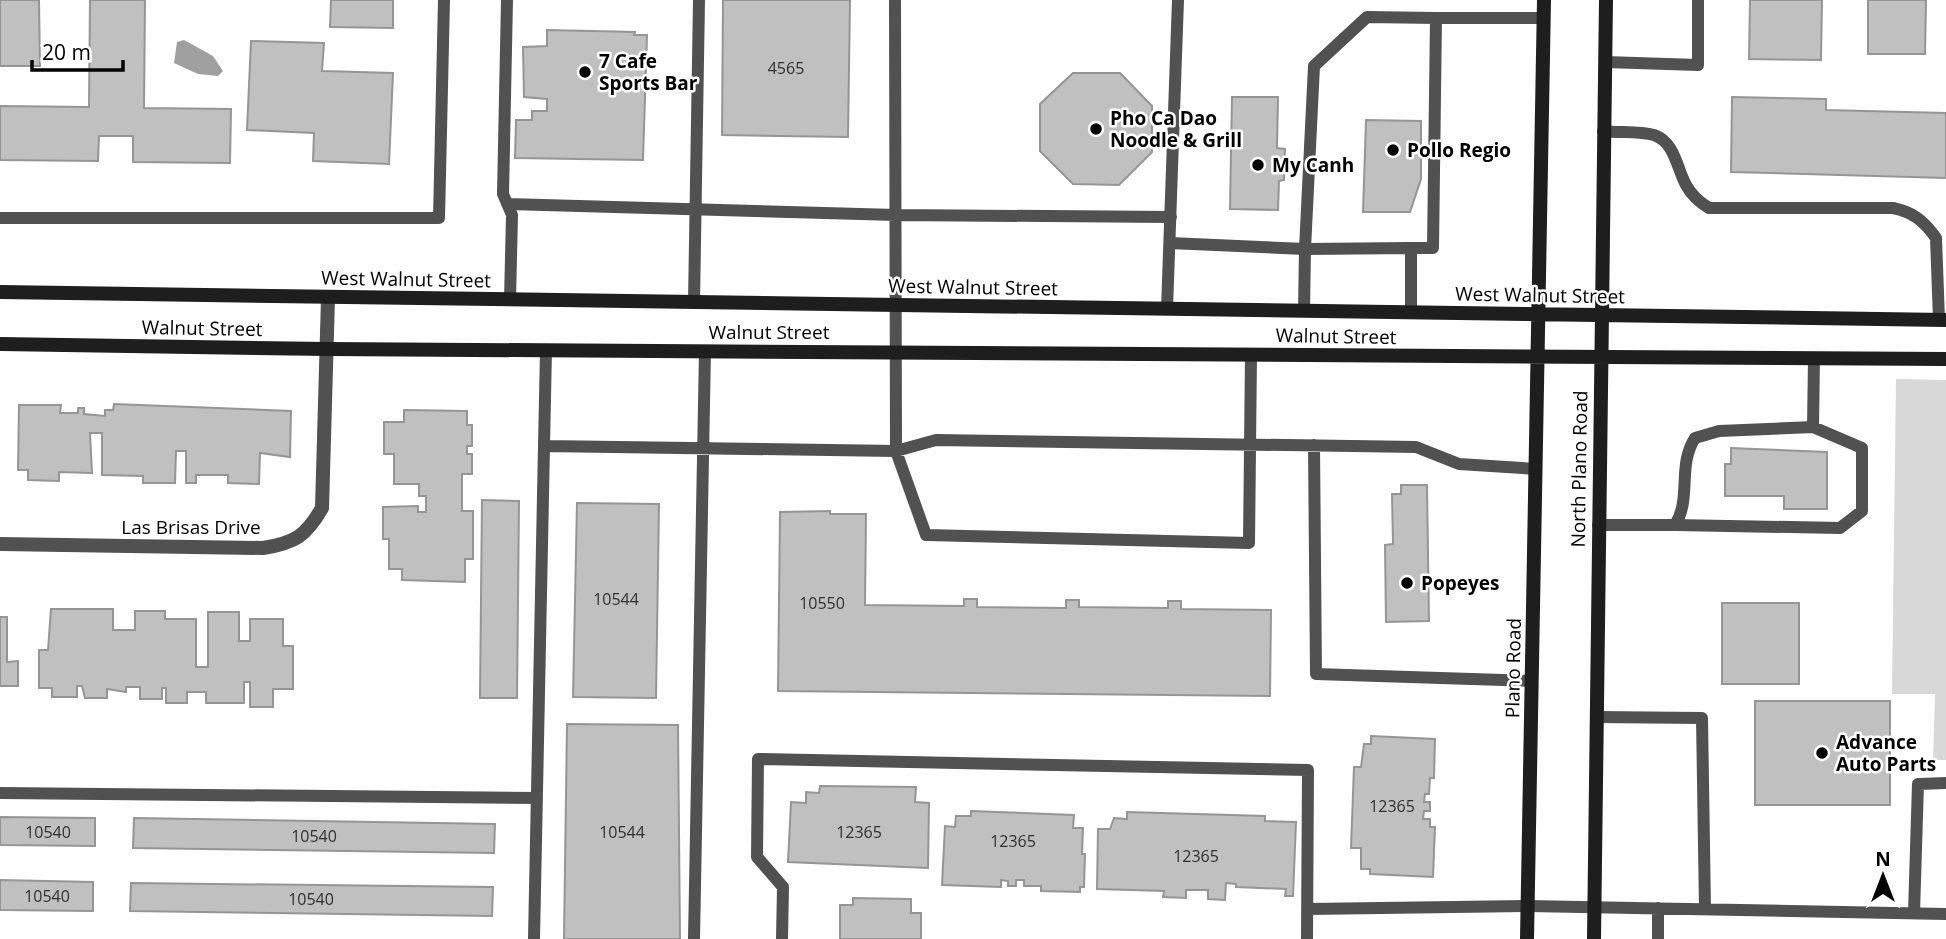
<svg xmlns="http://www.w3.org/2000/svg" width="1946" height="939" viewBox="0 0 1946 939" font-family="'Open Sans',sans-serif">
  <style>
    .green { fill: #d8d8d8 }
    .water { fill: #9f9f9f }
    .building { fill: #c0c0c0; stroke: #959595; stroke-width: 2 }
    .lines { fill: none; stroke-linecap: round; stroke-linejoin: round }
    .lane { stroke: #515151; stroke-width: 12 }
    .street { stroke: #515151; stroke-width: 14 }
    .secondary { stroke: #1e1e1e; stroke-width: 14 }
    .poi-dot { fill: #000; stroke: #fff; stroke-width: 2.5 }
    .labels { text-anchor: middle; dominant-baseline: central; stroke-width: 5; stroke-linejoin: round; paint-order: stroke }
    .number-label { font-size: 16px; fill: #303030 }
    .poi-label { font-size: 19px; font-weight: bold; fill: #000; stroke: #fff; text-anchor: start }
    .street-label { font-size: 19px; fill: #000; stroke: #fff }
  </style>
  <rect width="100%" height="100%" fill="#fff"/>
  <path class="green" d="M1896,379L1946,380V760H1933L1935,694H1892Z"/>
  <path class="water" d="M184,40L213,56L223,71L218,76L198,74L174,63L177,42Z"/>
  <path class="building" d="M0,0H39L40,66H0Z
    M90,0H145L144,108L231,109L230,163L133,162V136H99L98,161L0,160V106L89,107Z
    M331,0H393V28L330,27Z
    M723,0H850L848,137L722,135Z
    M1750,0H1822L1821,60L1749,59Z
    M1868,0H1926L1925,54H1868Z
    M547,30L635,32L634,35H647L643,160L515,158L516,120H532V111H547V99L524,97L523,47L547,46Z
    M251,41L324,43L322,71L393,73L389,164L313,161L314,133L247,130Z
    M1073,73H1120L1152,106V152L1119,185L1073,184L1040,151V104Z
    M1232,97H1278L1277,148L1285,149L1284,180L1279,181L1278,210L1230,209Z
    M1732,97L1826,99V110L1946,113V178L1731,172Z
    M1366,120L1421,121V179L1410,212H1363Z
    M114,404L291,411L290,457L260,453L259,484L228,483V475H196V483H186V451H176L175,483H143V476L102,475V433H90L92,473L59,472V481L28,480V470H18L19,405H61L60,413H78V408H84V414L105,416V410H113Z
    M404,410L467,411V425H472V446H467V454H472V474H462V511H473V559H465V582L402,580V569H389V539H383V507L418,506V512H426V496H419V484H394V454H384V422H404Z
    M1731,448L1827,452V509H1784V496H1725V464H1731Z
    M1401,485H1427L1429,621L1386,622L1385,545L1393,544L1392,494H1401Z
    M482,500L519,501L517,698H480Z
    M577,503L659,504L656,698L573,697Z
    M830,511V514H866L865,605L964,606V599H977V607L1066,608V600H1079V607L1168,608V601H1181V609L1271,610L1270,696L778,691L780,512Z
    M1722,603H1799V684H1722Z
    M51,609H113V630H135V611H165V619H196V667H208V612H239V641H250V619H283V646H293V689H273V707H250V682H244V703H206V692H187V703H166V688H162V699H140V687H126V692L107,689V698H85L82,686H77V697H52V688H39V650H48Z
    M0,617H7V662L18,661V686H0Z
    M1755,701H1890V805H1755Z
    M567,724L678,725L680,939H564Z
    M1371,736L1435,739L1434,778H1430L1429,794H1425L1424,802H1430V811H1424L1423,819H1430V827H1435L1433,877L1370,874V869H1361V848H1351L1354,767H1361L1364,744H1371Z
    M820,786L916,787L915,802L929,803L928,868L788,862L791,802L806,803V792L819,793Z
    M971,811L1074,815L1073,828H1083L1082,854H1085L1084,887H1080V892L1041,891V886H1024V880H1016V886H1008V881L1001,880V887L942,885L945,826L955,827L956,816H971Z
    M1127,812L1265,816V821L1296,822L1293,896H1285L1286,889L1236,887V884L1226,883L1225,900L1208,899V890H1186V898L1163,897L1164,891L1097,889L1098,829H1110L1114,818L1127,819Z
    M0,817L95,818V846L0,845Z
    M134,818L495,824L494,853L133,848Z
    M0,880L93,882V911L0,910Z
    M131,883L493,887L492,916L130,911Z
    M853,898L911,899V913H921V939H840V905H853Z"/>
  <g class="lines">
    <path class="lane" d="M507,0L503,194L512,215L510,300
      M895,0L896,451L926,535L1249,543L1251,354
      M1605,62L1698,65V0
      M1603,131C1619,133 1639,131 1654,135C1675,142 1677,169 1686,185C1692,196 1699,202 1709,208H1893C1913,212 1924,221 1936,238L1939,320
      M507,204L896,215L1171,217
      M0,218H439L444,0
      M1170,243L1305,249L1314,66L1367,17L1436,18
      M694,303L699,0
      M1167,309L1178,0
      M1304,311L1305,249L1411,248
      M1411,313V248H1433L1436,18H1544
      M546,350L544,446L896,451L936,440L1416,447L1459,464L1536,469
      M1813,427L1814,359
      M1314,445L1316,674L1532,681
      M1598,525H1675C1692,498 1677,466 1695,438L1719,431L1813,427L1862,448V511L1840,528L1675,525
      M1596,717L1702,718L1705,909
      M0,793L537,798
      M1658,908V939
      M1308,909L1528,906L1946,914
      M1914,913L1918,784L1946,783
      M534,939L544,446
      M694,939L705,351
      M782,939L783,887L757,857L758,759L1308,770L1307,939"/>
    <path class="street" d="M0,544L263,548C295,543 306,536 322,508L328,298"/>
    <path class="secondary" d="M0,292L1946,320
      M0,344L327,349L1946,359
      M1527,939L1544,0
      M1594,939L1606,0"/>
  </g>
  <g class="poi-dot">
    <circle cx="585" cy="72" r="7"/>
    <circle cx="1096" cy="129" r="7"/>
    <circle cx="1393" cy="150" r="7"/>
    <circle cx="1258" cy="165" r="7"/>
    <circle cx="1407" cy="583" r="7"/>
    <circle cx="1822" cy="753" r="7"/>
  </g>
  <g class="labels">
    <g class="number-label">
      <text x="786" y="68">4565</text>
      <text x="616" y="599">10544</text>
      <text x="822" y="603">10550</text>
      <text x="1392" y="806">12365</text>
      <text x="48" y="832">10540</text>
      <text x="622" y="832">10544</text>
      <text x="859" y="832">12365</text>
      <text x="314" y="836">10540</text>
      <text x="1013" y="841">12365</text>
      <text x="1196" y="856">12365</text>
      <text x="47" y="896">10540</text>
      <text x="311" y="899">10540</text>
    </g>
    <g class="poi-label">
      <text x="599" y="61">7 Cafe<tspan x="599" dy="22">Sports Bar</tspan></text>
      <text x="1110" y="118">Pho Ca Dao<tspan x="1110" dy="22">Noodle &amp; Grill</tspan></text>
      <text x="1407" y="150">Pollo Regio</text>
      <text x="1272" y="165">My Canh</text>
      <text x="1421" y="583">Popeyes</text>
      <text x="1836" y="742">Advance<tspan x="1836" dy="22">Auto Parts</tspan></text>
    </g>
    <g class="street-label">
      <text transform="translate(406 279) rotate(1)">West Walnut Street</text>
      <text transform="translate(973 287) rotate(1)">West Walnut Street</text>
      <text transform="translate(1540 295) rotate(1)">West Walnut Street</text>
      <text transform="translate(202 328) rotate(1)">Walnut Street</text>
      <text x="769" y="332">Walnut Street</text>
      <text transform="translate(1336 336) rotate(1)">Walnut Street</text>
      <text transform="translate(1579 469) rotate(-89)">North Plano Road</text>
      <text x="191" y="527">Las Brisas Drive</text>
      <text transform="translate(1513 668) rotate(-89)">Plano Road</text>
    </g>
  </g>
  <g transform="translate(1883 876)" stroke="#ffffff" stroke-width="5" paint-order="stroke">
  <path d="M0-5L12 26L0 18L-12 26Z" fill="#000000"/>
  <text y="-10" font-size="19" font-weight="bold" text-anchor="middle" fill="#000000">N</text>
  </g>
  <path d="M32 60v10h91v-10" fill="none" stroke="#000000" stroke-width="3.5"/>
  <text x="42" y="60" font-size="21" fill="#000000" stroke="#ffffff" stroke-width="5" paint-order="stroke">20 m</text>
</svg>
